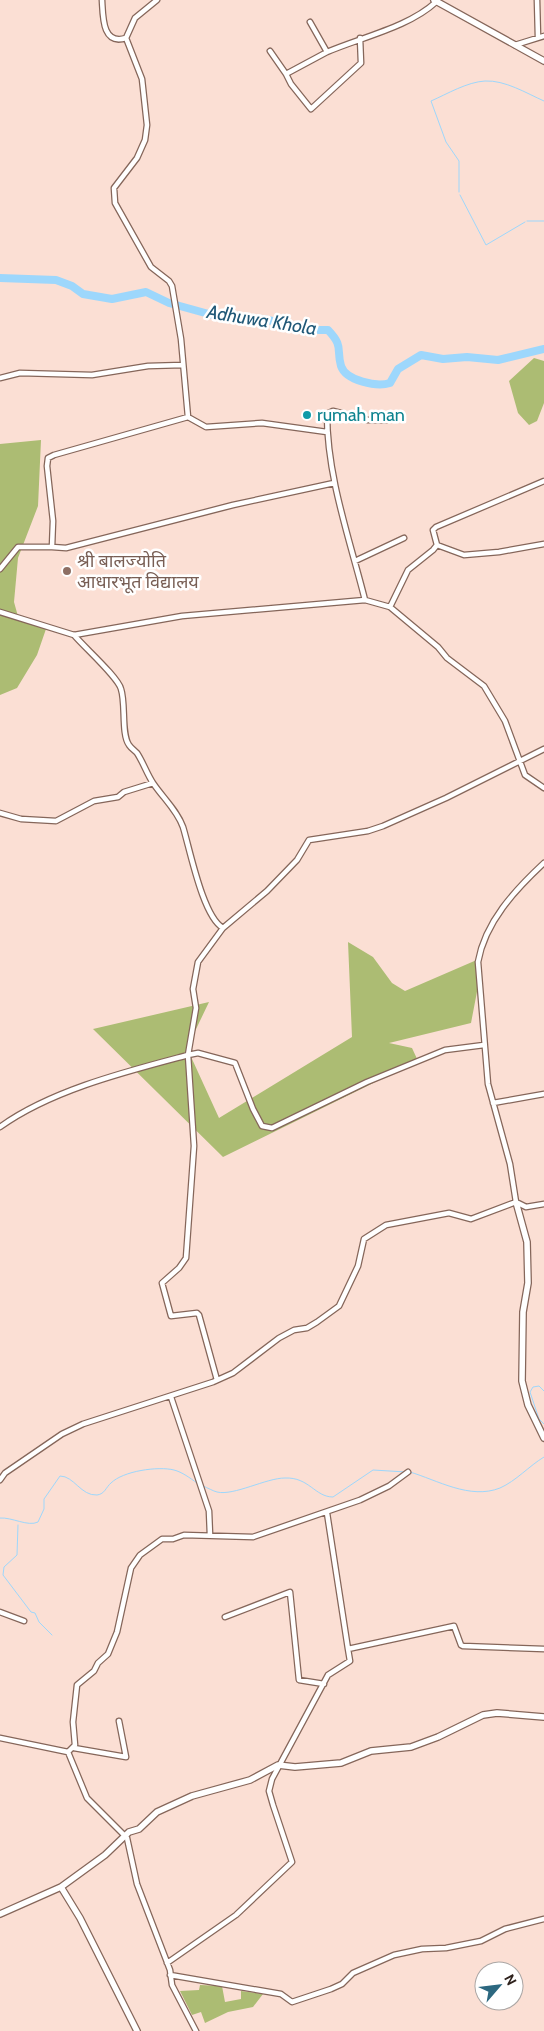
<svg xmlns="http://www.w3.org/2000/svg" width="544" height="2031" viewBox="0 0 544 2031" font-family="Cabin,'Noto Sans Devanagari',sans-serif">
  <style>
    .forest { fill: #acbc73 }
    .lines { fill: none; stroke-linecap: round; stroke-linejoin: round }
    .stream { stroke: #9dd7fc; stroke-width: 1 }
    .river { stroke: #9dd7fc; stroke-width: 8 }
    .minor-casing { stroke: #85665a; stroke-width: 7 }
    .tertiary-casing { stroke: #85665a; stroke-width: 8 }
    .minor { stroke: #fff; stroke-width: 4.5 }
    .tertiary { stroke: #fff; stroke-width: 5.5 }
    .culture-dot { fill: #0f9aa8; stroke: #fff; stroke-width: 2 }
    .education-dot { fill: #8d6e63; stroke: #fff; stroke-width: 2 }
    .labels { text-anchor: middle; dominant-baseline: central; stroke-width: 5; stroke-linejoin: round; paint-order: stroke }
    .culture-label { font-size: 18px; fill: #0d838f; stroke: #fff; text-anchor: start }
    .education-label { font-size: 18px; fill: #785e54; stroke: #fff; text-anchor: start }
    .water-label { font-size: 19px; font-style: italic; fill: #205877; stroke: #fff }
  </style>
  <rect width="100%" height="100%" fill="#fbdfd4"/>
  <path class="forest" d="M534,358L544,361V403L537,421L529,425L518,413L509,381Z
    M41,440L38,506L18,558L14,602L19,620L46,629L37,655L17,688L0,695V444Z
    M348,942L373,957L392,983L405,991L479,959L480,976L471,1023L389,1043L412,1048L418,1061L223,1157L93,1029L209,1002L187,1048L219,1118L352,1037Z
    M200,1985L222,1986L225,2002L241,1999V1991L263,1994L253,2007L228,2012L205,2023L201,2012L192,2015L180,1991L199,1990Z"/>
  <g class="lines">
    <path class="stream" d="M459,192V161L446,142L431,101C447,94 467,82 485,81C505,80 526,93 544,101
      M460,195L486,245L525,222
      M527,221H544
      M544,1391L539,1386L533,1387L530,1392L539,1419L544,1424
      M410,1472C437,1480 470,1500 500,1488C516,1481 529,1466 544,1457
      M203,1486C208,1488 213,1491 217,1492C234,1496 266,1478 285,1478C309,1477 315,1497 333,1497L373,1470L406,1472
      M0,1518C12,1517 28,1527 38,1522L44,1509V1499L60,1476C74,1476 81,1496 97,1495C105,1494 106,1487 111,1483C123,1471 158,1466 174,1470C182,1472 190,1478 197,1483
      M18,1525L17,1555L4,1567L3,1575L31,1612L35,1613L39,1622L52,1635"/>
    <path class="river" d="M0,278L56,280L72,286L83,294L112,299L146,292L169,303L216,316L263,319L315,330H328C344,347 336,348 341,366C346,381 377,387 390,383L398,369L421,355L443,359L467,357L498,360L544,349"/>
    <defs>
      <path id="minor" d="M102,0C103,16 102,46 126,38L142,79L147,125L145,140L137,158L114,188L115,203L151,267L169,281L172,286L181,339L188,417
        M537,0L538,37
        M310,22L327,52C362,37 409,27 436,2
        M126,38L135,18L157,0
        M515,45L544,36
        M270,51L286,74L327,52
        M286,74L291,84L311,109L361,63L360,38
        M0,378L20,373L92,375L148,366L183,365
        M437,545L464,555L499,552L544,544
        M52,547L66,548L233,505L334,483
        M355,561L404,538
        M0,569L18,547H52L53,521L47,466L48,458L54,455L188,417L206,427L262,423L327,432
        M365,600L390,607L438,647L447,658L484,686L505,721L525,775L544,788
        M390,607L408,570L433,550L437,545L433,530L436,527L544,481
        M0,612L74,635L182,616L365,600C350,540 327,477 327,414L333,411L368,420H386
        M74,635C84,647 118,677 121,689C126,704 121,734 129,745C131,748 134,750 137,753C143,762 147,774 153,783C163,798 177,810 183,827C190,850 203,917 223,928
        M0,813L21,819L56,821L94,801L118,797L124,792L153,783
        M493,1103L544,1094
        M0,1127C51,1090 128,1071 188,1055L196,1008L193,989L198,962L223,928L267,891L297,860L309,840L368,831L383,826L446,798L544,749
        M516,1202L510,1164L488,1084L478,962C485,922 515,890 544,863
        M217,1380L199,1315L197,1313L171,1316L162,1283L179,1268L186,1258L194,1146L188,1055L198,1053L235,1063L253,1109L262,1126L272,1128L367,1082L445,1050L484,1045
        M171,1397L209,1511L210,1535
        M0,1480L5,1473L62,1434L83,1424L213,1382L233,1373L279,1338L294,1330L307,1328L317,1322L339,1306L358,1266L364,1239L386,1225L449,1213L471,1219L516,1202L526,1207L544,1204
        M327,1513L348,1649L454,1626L461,1645L463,1646L544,1649
        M0,1612L24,1621
        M225,1617L290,1592L299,1680L324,1684
        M0,1738L68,1752L87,1798L127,1838L137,1884L170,1970L172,1985L196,2031
        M74,1748L126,1757L119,1721
        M68,1752L75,1745L73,1722L77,1685L94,1671L98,1663L108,1654L117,1632L131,1568L140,1555L162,1539H173L184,1535L253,1537L360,1500L389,1486L408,1472
        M167,1963L236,1915L292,1862L273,1805L269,1791L272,1779L328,1675L350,1661L348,1649
        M170,1975L281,1994L292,2002L331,1989L342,1984L353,1973L394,1955L422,1949L446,1948L481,1941L505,1929L544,1919"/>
      <path id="tertiary" d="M434,0L544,61
        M516,1202L527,1242L528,1283L523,1312L522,1381L528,1405L544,1438
        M61,1887L80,1918L137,2031
        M0,1914L61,1887L105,1855L129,1832L139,1829L157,1812L192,1796L250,1780L278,1765L295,1767L341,1763L371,1751L411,1747L438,1737L483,1715L497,1713L544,1717"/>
    </defs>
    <use href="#minor" class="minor-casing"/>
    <use href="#tertiary" class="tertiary-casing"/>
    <use href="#minor" class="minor"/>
    <use href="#tertiary" class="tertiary"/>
  </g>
  <circle class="culture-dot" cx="307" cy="415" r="5"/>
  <circle class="education-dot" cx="67" cy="571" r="5"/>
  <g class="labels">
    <g class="culture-label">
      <text x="317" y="415">rumah man</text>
    </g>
    <g class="education-label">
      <text x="77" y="561">श्री बालज्योति<tspan x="77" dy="21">आधारभूत विद्यालय</tspan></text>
    </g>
    <g class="water-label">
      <text transform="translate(262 320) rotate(9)">Adhuwa Khola</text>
    </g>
  </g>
  <g transform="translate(499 1986) rotate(62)"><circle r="24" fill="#ffffff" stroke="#aba6a4"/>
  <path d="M0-4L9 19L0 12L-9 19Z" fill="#2c6880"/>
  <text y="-8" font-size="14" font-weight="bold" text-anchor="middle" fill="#2e211c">N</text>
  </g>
</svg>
